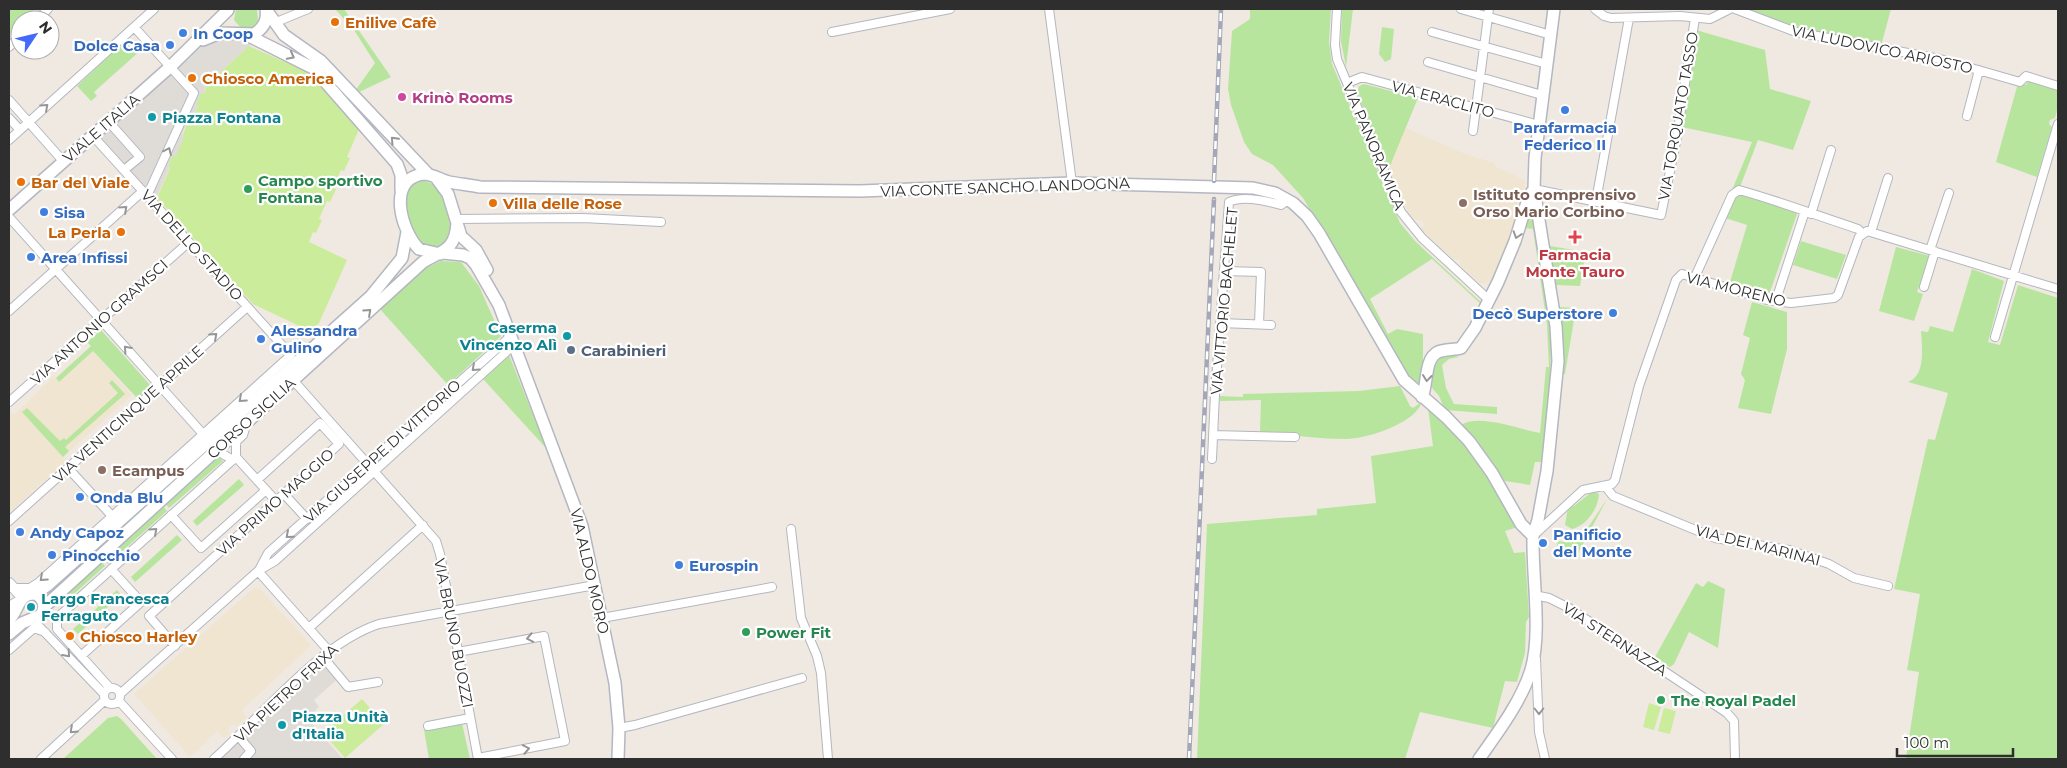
<svg xmlns="http://www.w3.org/2000/svg" width="2067" height="768" viewBox="0 0 2067 768" font-family="Montserrat,sans-serif">
  <style>
    .education { fill: #f0e5d1 }
    .green { fill: #b8e59e }
    .pitch { fill: #cbec9a }
    .plaza { fill: #dfdcd8 }
    .lines { fill: none; stroke-linecap: round; stroke-linejoin: round }
    .minor-casing { stroke: #b4b7c1; stroke-width: 10 }
    .tertiary-casing { stroke: #b4b7c1; stroke-width: 12 }
    .secondary-casing { stroke: #b4b7c1; stroke-width: 14 }
    .minor { stroke: #fff; stroke-width: 8 }
    .tertiary { stroke: #fff; stroke-width: 10 }
    .secondary { stroke: #fff; stroke-width: 11 }
    .rail-casing { stroke: #a3a7b8; stroke-width: 4.5 }
    .rail { stroke: #fff; stroke-width: 2.5; stroke-dasharray: 8; stroke-linecap: butt }
    .oneway { stroke: #969696 }
    .food-dot { fill: #e8710a; stroke: #fff; stroke-width: 2 }
    .shop-dot { fill: #3f7fe0; stroke: #fff; stroke-width: 2 }
    .hotel-dot { fill: #d1479c; stroke: #fff; stroke-width: 2 }
    .culture-dot { fill: #0f9aa8; stroke: #fff; stroke-width: 2 }
    .leisure-dot { fill: #2e9e5b; stroke: #fff; stroke-width: 2 }
    .education-dot { fill: #8d6e63; stroke: #fff; stroke-width: 2 }
    .health-dot { fill: #e0444e; stroke: #fff; stroke-width: 2 }
    .service-dot { fill: #5c6f8a; stroke: #fff; stroke-width: 2 }
    .labels { text-anchor: middle; dominant-baseline: central; stroke-width: 4.5; stroke-linejoin: round; paint-order: stroke }
    .food-label { font-size: 15px; font-weight: bold; fill: #c56008; stroke: #fff; text-anchor: start }
    .shop-label { font-size: 15px; font-weight: bold; fill: #366cbe; stroke: #fff; text-anchor: start }
    .street-label { font-size: 15px; fill: #2e2e2e; stroke: #fff }
    .hotel-label { font-size: 15px; font-weight: bold; fill: #b23c85; stroke: #fff; text-anchor: start }
    .culture-label { font-size: 15px; font-weight: bold; fill: #0d838f; stroke: #fff; text-anchor: start }
    .leisure-label { font-size: 15px; font-weight: bold; fill: #27864d; stroke: #fff; text-anchor: start }
    .education-label { font-size: 15px; font-weight: bold; fill: #785e54; stroke: #fff; text-anchor: start }
    .health-label { font-size: 15px; font-weight: bold; fill: #be3a42; stroke: #fff }
    .service-label { font-size: 15px; font-weight: bold; fill: #4e5e75; stroke: #fff; text-anchor: start }
  </style>
  <rect width="100%" height="100%" fill="#efe9e1"/>
  <path class="education" d="M1406,128L1465,154L1494,163L1495,166L1526,181L1513,228L1501,262L1491,281L1487,283H1479L1461,266L1460,260L1453,259L1421,229L1425,224L1422,221L1413,219L1407,210L1390,171V166Z
    M90,348L132,395L63,457L66,461L9,513V411L14,415L54,376L56,378Z
    M254,588H259L311,645L242,710L247,717L237,726L232,724L228,728L229,734L224,738L217,731L190,757L134,694Z"/>
  <path class="green" d="M9,9H35L24,20H20V24L9,35Z
    M236,9H257L258,22L251,28H241L234,20Z
    M335,9H344L391,77L357,93L355,91L375,63L354,30Z
    M1250,9H1331L1329,42L1332,64L1400,223L1415,241L1483,304V306L1432,259L1370,299L1388,334L1397,329L1423,334V382L1420,387L1407,375L1303,198L1273,165L1252,154L1244,142L1231,105L1228,89L1232,31L1250,19Z
    M1342,9H1353L1346,67L1341,41Z
    M1742,9H1891L1881,46L1797,30Z
    M1382,27L1394,29L1391,59L1385,62L1379,54Z
    M1696,30L1765,50L1770,89L1811,101L1793,150L1758,140L1740,187L1732,190L1752,142L1682,127Z
    M131,42L141,50L94,92L97,96L91,101L77,86L123,43Z
    M2029,80L2058,89V106L2055,118L2050,120L2049,124L2052,127L2037,177L1996,162L2018,83L2026,85Z
    M1364,84L1418,98L1390,166L1387,164L1357,93L1359,86Z
    M422,181C443,181 455,219 450,235C448,241 444,244 440,248C413,250 402,216 406,193L413,184Z
    M1738,193L1796,211L1797,214L1769,295L1730,282L1747,225L1725,218L1735,196Z
    M1532,203L1551,340L1550,384L1542,462H1535L1530,485L1505,481L1478,442L1461,425C1479,413 1521,430 1540,433L1546,367H1549L1547,325L1533,229L1525,228Z
    M1801,241L1846,255L1837,279L1793,265Z
    M1550,246L1586,252L1580,286L1556,285Z
    M1896,247L1930,256L1917,292L1923,294L1914,321L1879,311Z
    M441,261L461,262L479,286L501,336L448,385L380,309L427,267Z
    M1972,269L2004,281L1988,342L2000,345L2018,285L2058,298V759L1906,758L1919,672L1907,670L1920,594L1894,589L1928,439L1935,440L1948,393L1908,382C1926,376 1922,346 1921,331L1928,332L1930,326L1953,332Z
    M1752,302L1787,312V349L1771,414L1738,408L1745,380L1741,374L1750,338L1743,335Z
    M1559,307L1576,308L1565,374H1563L1564,348Z
    M101,330L151,386L137,398L93,351L59,382L56,378L91,346L87,342Z
    M504,346L505,348L382,458L383,455Z
    M509,355L546,448L483,379Z
    M1452,355L1459,357L1449,359L1442,365L1446,388L1454,404L1497,407V414L1445,410L1439,396L1432,388L1433,369L1440,358Z
    M112,380L125,394L65,447L69,451L63,457L22,412L27,408L60,441L64,438L66,440L118,393L109,383Z
    M1400,386L1410,406L1413,408L1420,403L1421,404C1413,424 1366,439 1346,439C1318,439 1288,435 1260,432L1261,400L1220,401L1219,396L1243,397V394L1359,391Z
    M1428,408L1433,411L1477,457L1518,527L1505,531L1514,553L1525,552L1529,617L1526,622L1525,653L1517,682L1505,681L1493,728L1420,712L1405,759H1197L1207,524L1317,515V509L1376,503L1371,456L1433,446Z
    M219,457L223,461L169,508L166,504Z
    M239,479L244,485L197,526L193,521Z
    M1593,491L1599,494C1598,509 1587,525 1572,529L1565,525L1568,507L1574,506Z
    M1607,499L1575,559L1566,556L1567,551L1557,546L1558,541L1564,542L1565,533L1573,538L1583,535Z
    M163,506L167,511L108,564L104,560Z
    M177,535L182,540L135,582L131,577Z
    M102,562L105,566L65,602L61,598Z
    M1708,581L1725,589L1718,648L1689,632L1674,664L1670,667L1655,657L1696,583L1703,587Z
    M117,590L121,595L78,634L73,629Z
    M117,716L121,719L157,759H63L108,718Z
    M462,723L470,759H429L424,730Z"/>
  <path class="pitch" d="M249,46L312,74L360,127L347,157L350,158L344,171L341,170L333,188L336,189L330,202L327,201L319,219L322,220L316,233L313,232L309,242L347,260L319,323L310,331L253,304L157,198L170,168L168,166L173,154L175,156L187,124H190L198,106L195,105L201,92L204,93L209,82Z
    M362,699L384,724L345,758L323,733Z
    M1649,703L1661,707L1654,730L1643,727Z
    M1664,708L1676,711L1670,734L1658,731Z"/>
  <path class="plaza" d="M211,36L256,40L209,82L203,94L201,93L196,104L198,106L190,125L187,124L184,129L182,135L184,137L176,156L173,155L168,166L170,167L154,203L92,135Z
    M323,657L340,677L314,700L319,707L307,718L343,759H214Z"/>
  <g class="lines">
    <defs>
      <path id="minor" d="M1049,9L1072,183
        M1337,9L1335,45L1337,59L1401,212L1422,238L1489,300
        M1461,9L1551,35
        M1595,9L1604,16L1611,18L1680,16L1710,19L1730,9
        M1735,9L1796,32L1940,59L2020,82L2026,76L2058,86
        M37,20L48,9
        M274,23L308,9
        M134,27L194,93L147,196
        M832,32L950,9
        M1432,32L1547,64
        M9,47L20,36
        M1428,62L1542,95
        M1347,83L1362,77L1539,125
        M9,100L63,161
        M1967,116L1979,70
        M9,118L20,130
        M108,121L140,157L124,170
        M1473,131L1489,9
        M9,140L154,9
        M1534,189L1661,215L1676,142L1695,18
        M1596,201L1629,18
        M1811,214L1831,150
        M9,217L203,434
        M456,219L583,218L661,222
        M1871,232L1888,178
        M1930,250L1949,193
        M1224,271L1261,272L1259,324
        M1695,277L1732,195L1739,190C1779,201 1818,216 1858,229L1862,233
        M1924,287L1935,251
        M1776,300L1805,211
        M9,311L143,191
        M1221,323L1271,325
        M1995,337L2058,124
        M293,380L436,541L440,554L478,759
        M9,402L189,242
        M1213,435L1295,437
        M216,450L233,460
        M236,457L276,501
        M1212,459L1215,394L1229,202C1243,195 1267,201 1281,205L1288,200
        M68,468L112,516
        M1605,486L1613,496L1715,538L1789,550L1829,564L1854,578L1888,586
        M284,494L307,519
        M171,515L201,548L266,490
        M9,521L247,307
        M791,529L801,618L817,656L821,673L828,759
        M1534,535L1583,490L1612,484L1615,480L1639,386L1676,280L1682,274L1767,300L1791,303L1834,298L1838,295L1859,237L1867,231L2058,289
        M259,570L268,553L512,335
        M258,571L329,651
        M14,588H30L38,583L291,355L92,135
        M1534,595L1549,598L1569,608L1727,713L1734,721L1735,759
        M9,606L21,599
        M602,618L772,587
        M32,619L104,694
        M309,628L423,525
        M175,646L149,616L339,444L320,423L257,480
        M9,650L34,628L45,632
        M458,652L544,636L565,741L478,758
        M81,656L141,602L111,569
        M323,657L348,687L378,682
        M1536,659L1539,732L1545,759
        M104 696a8 8 0 1 1 16 0a8 8 0 1 1-16 0Z
        M110,688L57,629V618L236,457V442L243,435L246,425
        M120,694L258,571L275,561L515,344
        M119,701L172,759
        M428,726L470,718
        M619,728L635,725L802,678
        M239,737L251,751L244,759
        M41,759L105,700
        M214,759C261,717 320,643 379,624L595,585"/>
      <path id="tertiary" d="M9,583L22,597"/>
      <path id="secondary" d="M267,11L284,35L321,61L428,174
        M247,35L313,68L397,164L401,175V190
        M203,40L220,33L254,34C264,28 268,20 266,9
        M437,179L448,194L461,236L476,250L487,270
        M9,210L170,67L228,10
        M443,253L463,255L470,258L476,265L499,305L582,526L615,683L619,728L618,759
        M440,254L419,249C401,231 386,178 424,174C432,174 441,180 449,182C459,184 470,185 480,187L860,191L1072,183L1253,188L1275,193L1293,203L1307,216L1319,233L1404,380L1446,417L1469,441L1492,473L1521,524L1533,536
        M1422,397C1428,384 1424,359 1438,352C1445,349 1454,350 1461,348L1475,328L1498,282L1515,241L1529,196L1534,189
        M35,594L48,585L371,296L402,258L407,232
        M44,607L423,262C443,250 455,251 457,223
        M9,620C19,610 18,593 35,594C44,598 46,607 41,615L22,623L9,634
        M1479,759C1498,732 1521,702 1531,670C1542,632 1532,577 1533,536L1538,520L1547,471L1558,361L1556,326L1534,189L1535,158L1554,9"/>
    </defs>
    <use href="#minor" class="minor-casing"/>
    <use href="#tertiary" class="tertiary-casing"/>
    <use href="#secondary" class="secondary-casing"/>
    <use href="#minor" class="minor"/>
    <use href="#tertiary" class="tertiary"/>
    <use href="#secondary" class="secondary"/>
    <defs>
      <path id="rail" d="M1214,181L1221,9
        M1189,759L1214,199"/>
    </defs>
    <use href="#rail" class="rail-casing"/>
    <use href="#rail" class="rail"/>
  </g>
  <defs><path id="oneway-chevron" d="M-2-3.5L2.5 0L-2 3.5" fill="none" stroke-width="1.6" stroke-linecap="round" stroke-linejoin="round" transform="scale(1.25)"/></defs>
  <g class="oneway">
    <use href="#oneway-chevron" transform="translate(291 56) rotate(28)"/>
    <use href="#oneway-chevron" transform="translate(45 107) rotate(-42)"/>
    <use href="#oneway-chevron" transform="translate(394 140) rotate(-133)"/>
    <use href="#oneway-chevron" transform="translate(168 151) rotate(-65)"/>
    <use href="#oneway-chevron" transform="translate(124 209) rotate(-42)"/>
    <use href="#oneway-chevron" transform="translate(1517 235) rotate(108)"/>
    <use href="#oneway-chevron" transform="translate(368 312) rotate(-42)"/>
    <use href="#oneway-chevron" transform="translate(214 336) rotate(-42)"/>
    <use href="#oneway-chevron" transform="translate(127 349) rotate(-132)"/>
    <use href="#oneway-chevron" transform="translate(475 368) rotate(138)"/>
    <use href="#oneway-chevron" transform="translate(1427 378) rotate(97)"/>
    <use href="#oneway-chevron" transform="translate(242 399) rotate(138)"/>
    <use href="#oneway-chevron" transform="translate(154 531) rotate(-42)"/>
    <use href="#oneway-chevron" transform="translate(289 535) rotate(139)"/>
    <use href="#oneway-chevron" transform="translate(43 578) rotate(138)"/>
    <use href="#oneway-chevron" transform="translate(530 638) rotate(169)"/>
    <use href="#oneway-chevron" transform="translate(67 654) rotate(48)"/>
    <use href="#oneway-chevron" transform="translate(1539 711) rotate(90)"/>
    <use href="#oneway-chevron" transform="translate(73 730) rotate(137)"/>
    <use href="#oneway-chevron" transform="translate(526 749) rotate(-11)"/>
  </g>
  <g class="food-dot">
    <circle cx="335" cy="22" r="5"/>
    <circle cx="192" cy="78" r="5"/>
    <circle cx="21" cy="182" r="5"/>
    <circle cx="493" cy="203" r="5"/>
    <circle cx="121" cy="232" r="5"/>
    <circle cx="70" cy="636" r="5"/>
  </g>
  <g class="shop-dot">
    <circle cx="183" cy="33" r="5"/>
    <circle cx="170" cy="45" r="5"/>
    <circle cx="1565" cy="110" r="5"/>
    <circle cx="44" cy="212" r="5"/>
    <circle cx="31" cy="257" r="5"/>
    <circle cx="1613" cy="313" r="5"/>
    <circle cx="261" cy="339" r="5"/>
    <circle cx="80" cy="497" r="5"/>
    <circle cx="20" cy="532" r="5"/>
    <circle cx="1543" cy="543" r="5"/>
    <circle cx="52" cy="555" r="5"/>
    <circle cx="679" cy="565" r="5"/>
  </g>
  <circle class="hotel-dot" cx="402" cy="97" r="5"/>
  <g class="culture-dot">
    <circle cx="152" cy="117" r="5"/>
    <circle cx="567" cy="336" r="5"/>
    <circle cx="31" cy="607" r="5"/>
    <circle cx="282" cy="725" r="5"/>
  </g>
  <g class="leisure-dot">
    <circle cx="248" cy="189" r="5"/>
    <circle cx="746" cy="632" r="5"/>
    <circle cx="1661" cy="700" r="5"/>
  </g>
  <g class="education-dot">
    <circle cx="1463" cy="203" r="5"/>
    <circle cx="102" cy="470" r="5"/>
  </g>
  <path class="health-dot" d="M1572.5 229.5h5v5h5v5h-5v5h-5v-5h-5v-5h5z"/>
  <circle class="service-dot" cx="571" cy="350" r="5"/>
  <g class="labels">
    <g class="food-label">
      <text x="345" y="22">Enilive Cafè</text>
      <text x="202" y="78">Chiosco America</text>
      <text x="31" y="182">Bar del Viale</text>
      <text x="503" y="203">Villa delle Rose</text>
      <text x="111" y="232" text-anchor="end">La Perla</text>
      <text x="80" y="636">Chiosco Harley</text>
    </g>
    <g class="shop-label">
      <text x="193" y="33">In Coop</text>
      <text x="160" y="45" text-anchor="end">Dolce Casa</text>
      <text x="1565" y="127" text-anchor="middle">Parafarmacia<tspan x="1565" dy="17">Federico II</tspan></text>
      <text x="54" y="212">Sisa</text>
      <text x="41" y="257">Area Infissi</text>
      <text x="1603" y="313" text-anchor="end">Decò Superstore</text>
      <text x="271" y="330">Alessandra<tspan x="271" dy="17">Gulino</tspan></text>
      <text x="90" y="497">Onda Blu</text>
      <text x="30" y="532">Andy Capoz</text>
      <text x="1553" y="534">Panificio<tspan x="1553" dy="17">del Monte</tspan></text>
      <text x="62" y="555">Pinocchio</text>
      <text x="689" y="565">Eurospin</text>
    </g>
    <g class="street-label">
      <text transform="translate(1882 49) rotate(12)">VIA LUDOVICO ARIOSTO</text>
      <text transform="translate(1443 99) rotate(15)">VIA ERACLITO</text>
      <text transform="translate(1678 116) rotate(-80)">VIA TORQUATO TASSO</text>
      <text transform="translate(101 128) rotate(-41)">VIALE ITALIA</text>
      <text transform="translate(1374 146) rotate(67)">VIA PANORAMICA</text>
      <text transform="translate(1005 187) rotate(-2)">VIA CONTE SANCHO LANDOGNA</text>
      <text transform="translate(192 245) rotate(48)">VIA DELLO STADIO</text>
      <text transform="translate(1736 289) rotate(14)">VIA MORENO</text>
      <text transform="translate(1224 301) rotate(-85)">VIA VITTORIO BACHELET</text>
      <text transform="translate(99 322) rotate(-42)">VIA ANTONIO GRAMSCI</text>
      <text transform="translate(128 414) rotate(-42)">VIA VENTICINQUE APRILE</text>
      <text transform="translate(251 418) rotate(-42)">CORSO SICILIA</text>
      <text transform="translate(382 451) rotate(-42)">VIA GIUSEPPE DI VITTORIO</text>
      <text transform="translate(275 502) rotate(-42)">VIA PRIMO MAGGIO</text>
      <text transform="translate(1758 545) rotate(14)">VIA DEI MARINAI</text>
      <text transform="translate(590 571) rotate(77)">VIA ALDO MORO</text>
      <text transform="translate(454 633) rotate(79)">VIA BRUNO BUOZZI</text>
      <text transform="translate(1615 639) rotate(33)">VIA STERNAZZA</text>
      <text transform="translate(286 693) rotate(-43)">VIA PIETRO FRIXA</text>
    </g>
    <g class="hotel-label">
      <text x="412" y="97">Krinò Rooms</text>
    </g>
    <g class="culture-label">
      <text x="162" y="117">Piazza Fontana</text>
      <text x="557" y="327" text-anchor="end">Caserma<tspan x="557" dy="17">Vincenzo Alì</tspan></text>
      <text x="41" y="598">Largo Francesca<tspan x="41" dy="17">Ferraguto</tspan></text>
      <text x="292" y="716">Piazza Unità<tspan x="292" dy="17">d'Italia</tspan></text>
    </g>
    <g class="leisure-label">
      <text x="258" y="180">Campo sportivo<tspan x="258" dy="17">Fontana</tspan></text>
      <text x="756" y="632">Power Fit</text>
      <text x="1671" y="700">The Royal Padel</text>
    </g>
    <g class="education-label">
      <text x="1473" y="194">Istituto comprensivo<tspan x="1473" dy="17">Orso Mario Corbino</tspan></text>
      <text x="112" y="470">Ecampus</text>
    </g>
    <g class="health-label">
      <text x="1575" y="254">Farmacia<tspan x="1575" dy="17">Monte Tauro</tspan></text>
    </g>
    <g class="service-label">
      <text x="581" y="350">Carabinieri</text>
    </g>
  </g>
  <rect width="2067" height="768" fill="none" stroke="#2e2e2e" stroke-width="20"/>
  <g transform="translate(35 35) rotate(55)"><circle r="24" fill="#ffffff" stroke="#ababab"/>
  <path d="M0-4L9 19L0 12L-9 19Z" fill="#436afa"/>
  <text y="-8" font-size="14" font-weight="bold" text-anchor="middle" fill="#2e2e2e">N</text>
  </g>
  <path d="M1897 748v8h116v-8" fill="none" stroke="#2e2e2e" stroke-width="2.5"/>
  <text x="1904" y="748" font-size="15" fill="#2e2e2e" stroke="#ffffff" stroke-width="4" paint-order="stroke">100 m</text>
</svg>
